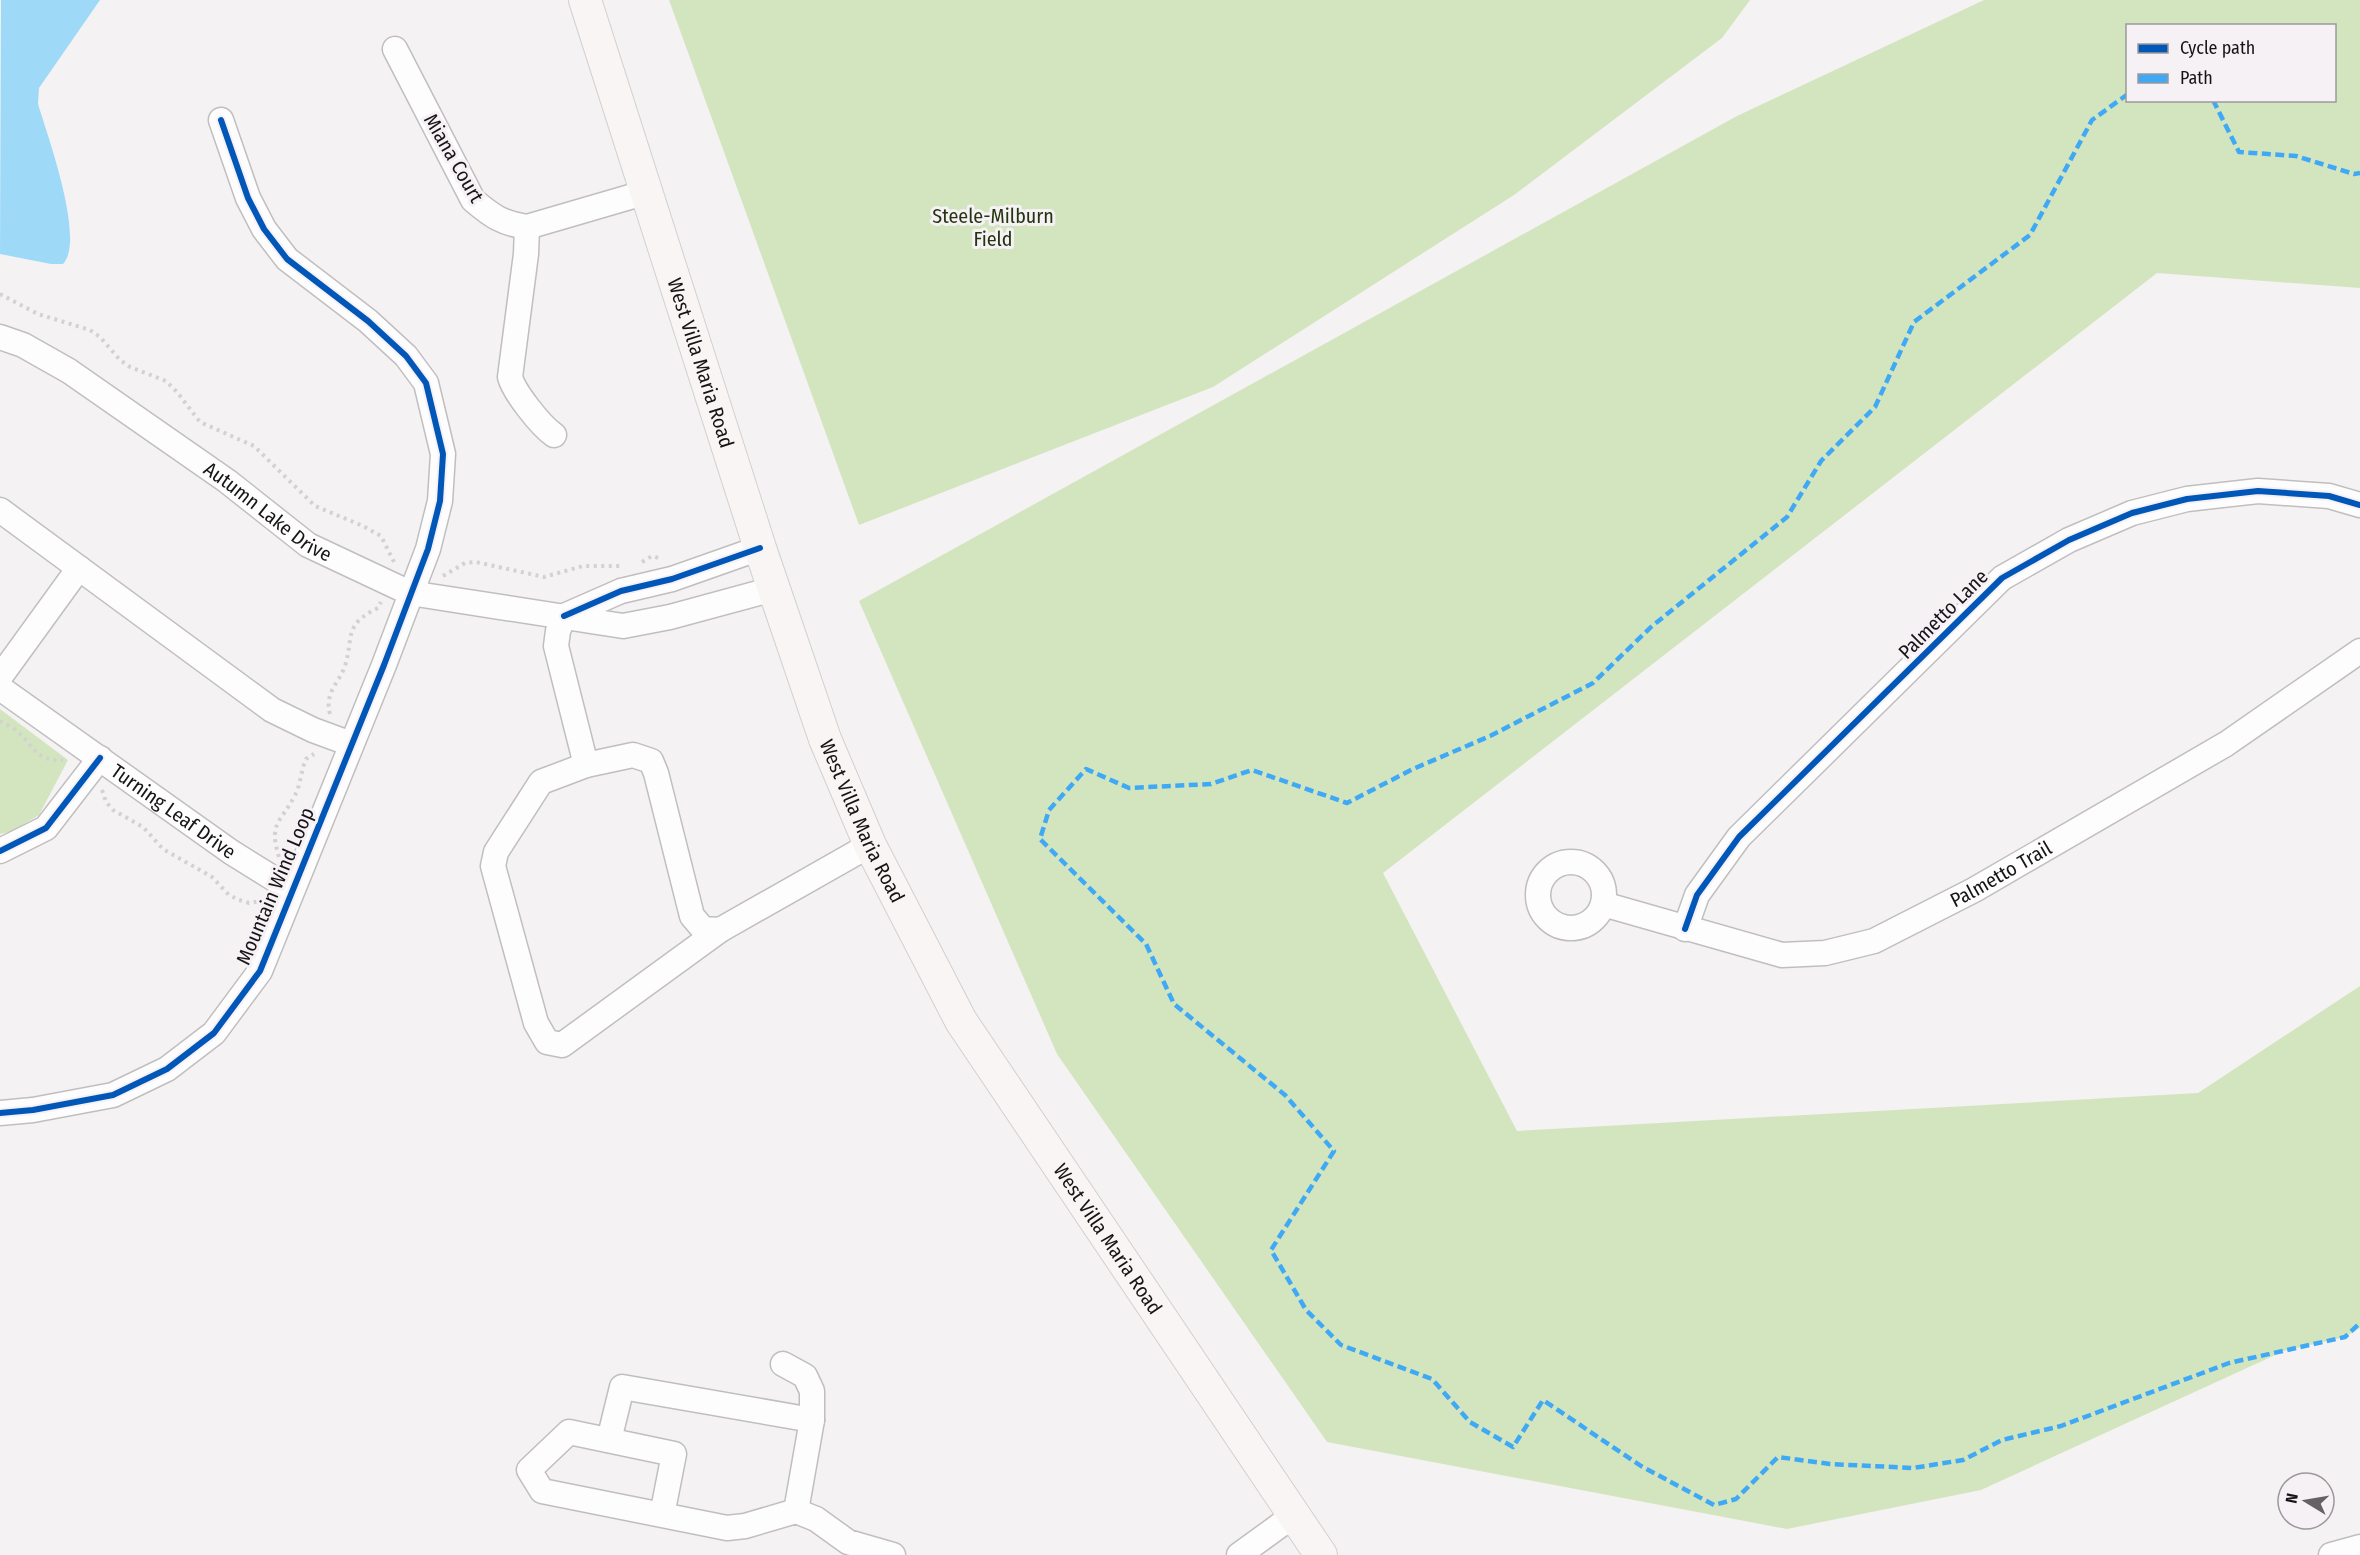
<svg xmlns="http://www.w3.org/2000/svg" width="2360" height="1555" viewBox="0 0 2360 1555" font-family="'Fira Sans Condensed',sans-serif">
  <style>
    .green { fill: #d3e5be; fill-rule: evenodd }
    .water { fill: #9edaf8 }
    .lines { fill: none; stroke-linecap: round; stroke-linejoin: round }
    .minor-casing { stroke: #c1bec0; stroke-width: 27 }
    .major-casing { stroke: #d1d0d1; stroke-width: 34 }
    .path { stroke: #d2d2d2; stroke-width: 4; stroke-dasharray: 3 4.5; stroke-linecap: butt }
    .minor { stroke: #fefdfd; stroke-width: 24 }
    .major { stroke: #f9f5f4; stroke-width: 32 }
    .quiet { stroke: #3fa9f5; stroke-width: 4.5; stroke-dasharray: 9 4.5; stroke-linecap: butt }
    .cycleway-casing { stroke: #f6f1f5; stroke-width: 10 }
    .cycleway { stroke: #0057b8; stroke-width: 6 }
    .labels { text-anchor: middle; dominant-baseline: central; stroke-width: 6; stroke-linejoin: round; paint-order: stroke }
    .street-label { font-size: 20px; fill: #161416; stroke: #f6f1f5 }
    .park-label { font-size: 20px; fill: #24350f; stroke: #f6f1f5 }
  </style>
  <rect width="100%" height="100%" fill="#f5f2f4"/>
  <path class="green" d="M669,0H1750L1722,38L1514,195L1213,387L859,525Z
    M1984,0H2360V288L2157,273L1383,873L1517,1131L2198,1093L2360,986V1328L2345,1337L2284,1351L1981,1490L1787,1529L1327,1442L1057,1054L859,601L1737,116ZM2128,26H2334V100H2128Z
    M0,709L68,760L39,815L12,831L0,834Z"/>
  <path class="water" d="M1,0H100L39,88L38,104C47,134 86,240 63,264H51L0,254Z"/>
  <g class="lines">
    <defs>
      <g id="minor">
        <path d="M395,49L473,200C493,217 502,223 527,227L647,192"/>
        <path d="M527,227L526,254L510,377C514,392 540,425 554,435"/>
        <path id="s1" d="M0,337L23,345L69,371L227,481L308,545L410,593L623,626L670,617L773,589"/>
        <path d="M0,510L272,710L313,730L351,744"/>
        <path d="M564,616L558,631L556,646L586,765L633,755L651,761L656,773L692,916L703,929L720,930L870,845"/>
        <path d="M564,616L621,591L672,579L760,548"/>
        <path d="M0,677L79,568"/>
        <path id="s2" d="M0,688L231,852L292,890"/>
        <path d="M586,765L541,782L496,852L493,866L536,1023L547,1042L562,1045L720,930"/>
        <path d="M0,851L46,828L100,758"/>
        <circle cx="1571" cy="895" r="33"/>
        <path id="s3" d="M1603,904L1782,955L1825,953L1874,941L1974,890L2226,744L2360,651"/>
        <path d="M1685,929L1697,895L1739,837L2002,578L2069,540L2132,513L2187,499L2258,491L2329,496L2360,505"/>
        <path d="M0,1113L33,1110L113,1095L167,1069L214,1033L260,971L384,665L428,549L440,501L443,454L426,383L406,356L368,321L287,259L264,229L248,198L221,120"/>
        <path d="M783,1364L805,1376L812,1391V1420L796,1511"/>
        <path d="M609,1440L622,1387L812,1420"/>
        <path d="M662,1515L674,1454L569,1432L529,1470L542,1491L727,1528L745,1526L796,1511L816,1519L848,1542L893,1555"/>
        <path d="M1239,1555L1294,1515"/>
        <path d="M2331,1555L2360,1547"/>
      </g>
      <g id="major">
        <path id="s4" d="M585,0L760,548L825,739L870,845L961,1021L1321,1555"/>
      </g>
    </defs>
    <use href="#minor" class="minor-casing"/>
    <use href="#major" class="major-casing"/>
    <path class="path" d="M0,294L38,314L90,330L100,337L120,360L130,367L166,381L177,392L200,422L254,446L315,506L363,526L381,536L394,562
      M642,562L652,556L662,559
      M443,576L465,563L476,562L544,577L583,566H623
      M330,714C324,693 339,683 345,666C354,636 343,625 378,608L381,602
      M0,721C5,724 12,727 17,731C35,746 34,761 63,760
      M102,790L106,802L113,810L143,827L163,849L212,877L229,895L239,900L249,903L267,900
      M279,857C268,822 281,823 295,795C301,784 301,770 306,759L314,754"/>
    <use href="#minor" class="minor"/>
    <use href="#major" class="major"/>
    <path class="quiet" d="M2128,94L2092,120L2030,235L1914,322L1875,407L1821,461L1787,517L1651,627L1593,683L1490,736L1413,769L1347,803L1252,770L1211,784L1129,788L1086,769L1049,810L1040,839L1146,944L1174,1004L1285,1095L1334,1151L1271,1250L1306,1310L1341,1345L1432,1379L1470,1422L1513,1447L1543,1400L1641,1466L1714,1505L1736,1499L1778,1457L1830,1464L1913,1468L1963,1460L2002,1440L2061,1426L2229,1363L2345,1337L2360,1323
      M2213,100L2239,152L2296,156L2354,174L2360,173"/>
    <defs>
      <path id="cycleway" d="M564,616L621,591L672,579L760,548
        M0,851L46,828L100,758
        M1685,929L1697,895L1739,837L2002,578L2069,540L2132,513L2187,499L2258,491L2329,496L2360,505
        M0,1113L33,1110L113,1095L167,1069L214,1033L260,971L384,665L428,549L440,501L443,454L426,383L406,356L368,321L287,259L264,229L248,198L221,120"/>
    </defs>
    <use href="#cycleway" class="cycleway-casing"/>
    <use href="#cycleway" class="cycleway"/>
  </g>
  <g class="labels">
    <g class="street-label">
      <text transform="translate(454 158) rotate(60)">Miana Court</text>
      <text stroke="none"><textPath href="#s4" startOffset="381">West Villa Maria Road</textPath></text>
      <text stroke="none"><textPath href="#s1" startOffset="321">Autumn Lake Drive</textPath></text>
      <text transform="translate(1943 614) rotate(-45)">Palmetto Lane</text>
      <text stroke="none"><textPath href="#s2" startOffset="213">Turning Leaf Drive</textPath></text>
      <text stroke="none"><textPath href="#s4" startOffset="867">West Villa Maria Road</textPath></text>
      <text stroke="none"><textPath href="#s3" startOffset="423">Palmetto Trail</textPath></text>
      <text transform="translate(275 886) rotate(-67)">Mountain Wind Loop</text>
      <text stroke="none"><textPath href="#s4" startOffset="1353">West Villa Maria Road</textPath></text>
    </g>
    <g class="park-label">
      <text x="993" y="216">Steele-Milburn<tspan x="993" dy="23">Field</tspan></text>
    </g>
  </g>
  <rect x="2126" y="24" width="210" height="78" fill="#f6f1f5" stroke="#9c999c" stroke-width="1.5"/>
  <rect x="2138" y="44" width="30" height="9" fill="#0057b8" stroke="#9c999c" stroke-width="1.5"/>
  <text x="2180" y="54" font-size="18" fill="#161416">Cycle path</text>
  <rect x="2138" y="74" width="30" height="9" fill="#3fa9f5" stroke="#9c999c" stroke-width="1.5"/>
  <text x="2180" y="84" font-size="18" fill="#161416">Path</text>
  <g transform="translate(2306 1501) rotate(281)"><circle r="28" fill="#f6f1f5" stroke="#9c999c" stroke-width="1.5"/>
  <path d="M0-4.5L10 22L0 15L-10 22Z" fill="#646264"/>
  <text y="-9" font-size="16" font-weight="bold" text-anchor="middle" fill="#161416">N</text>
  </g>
</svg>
